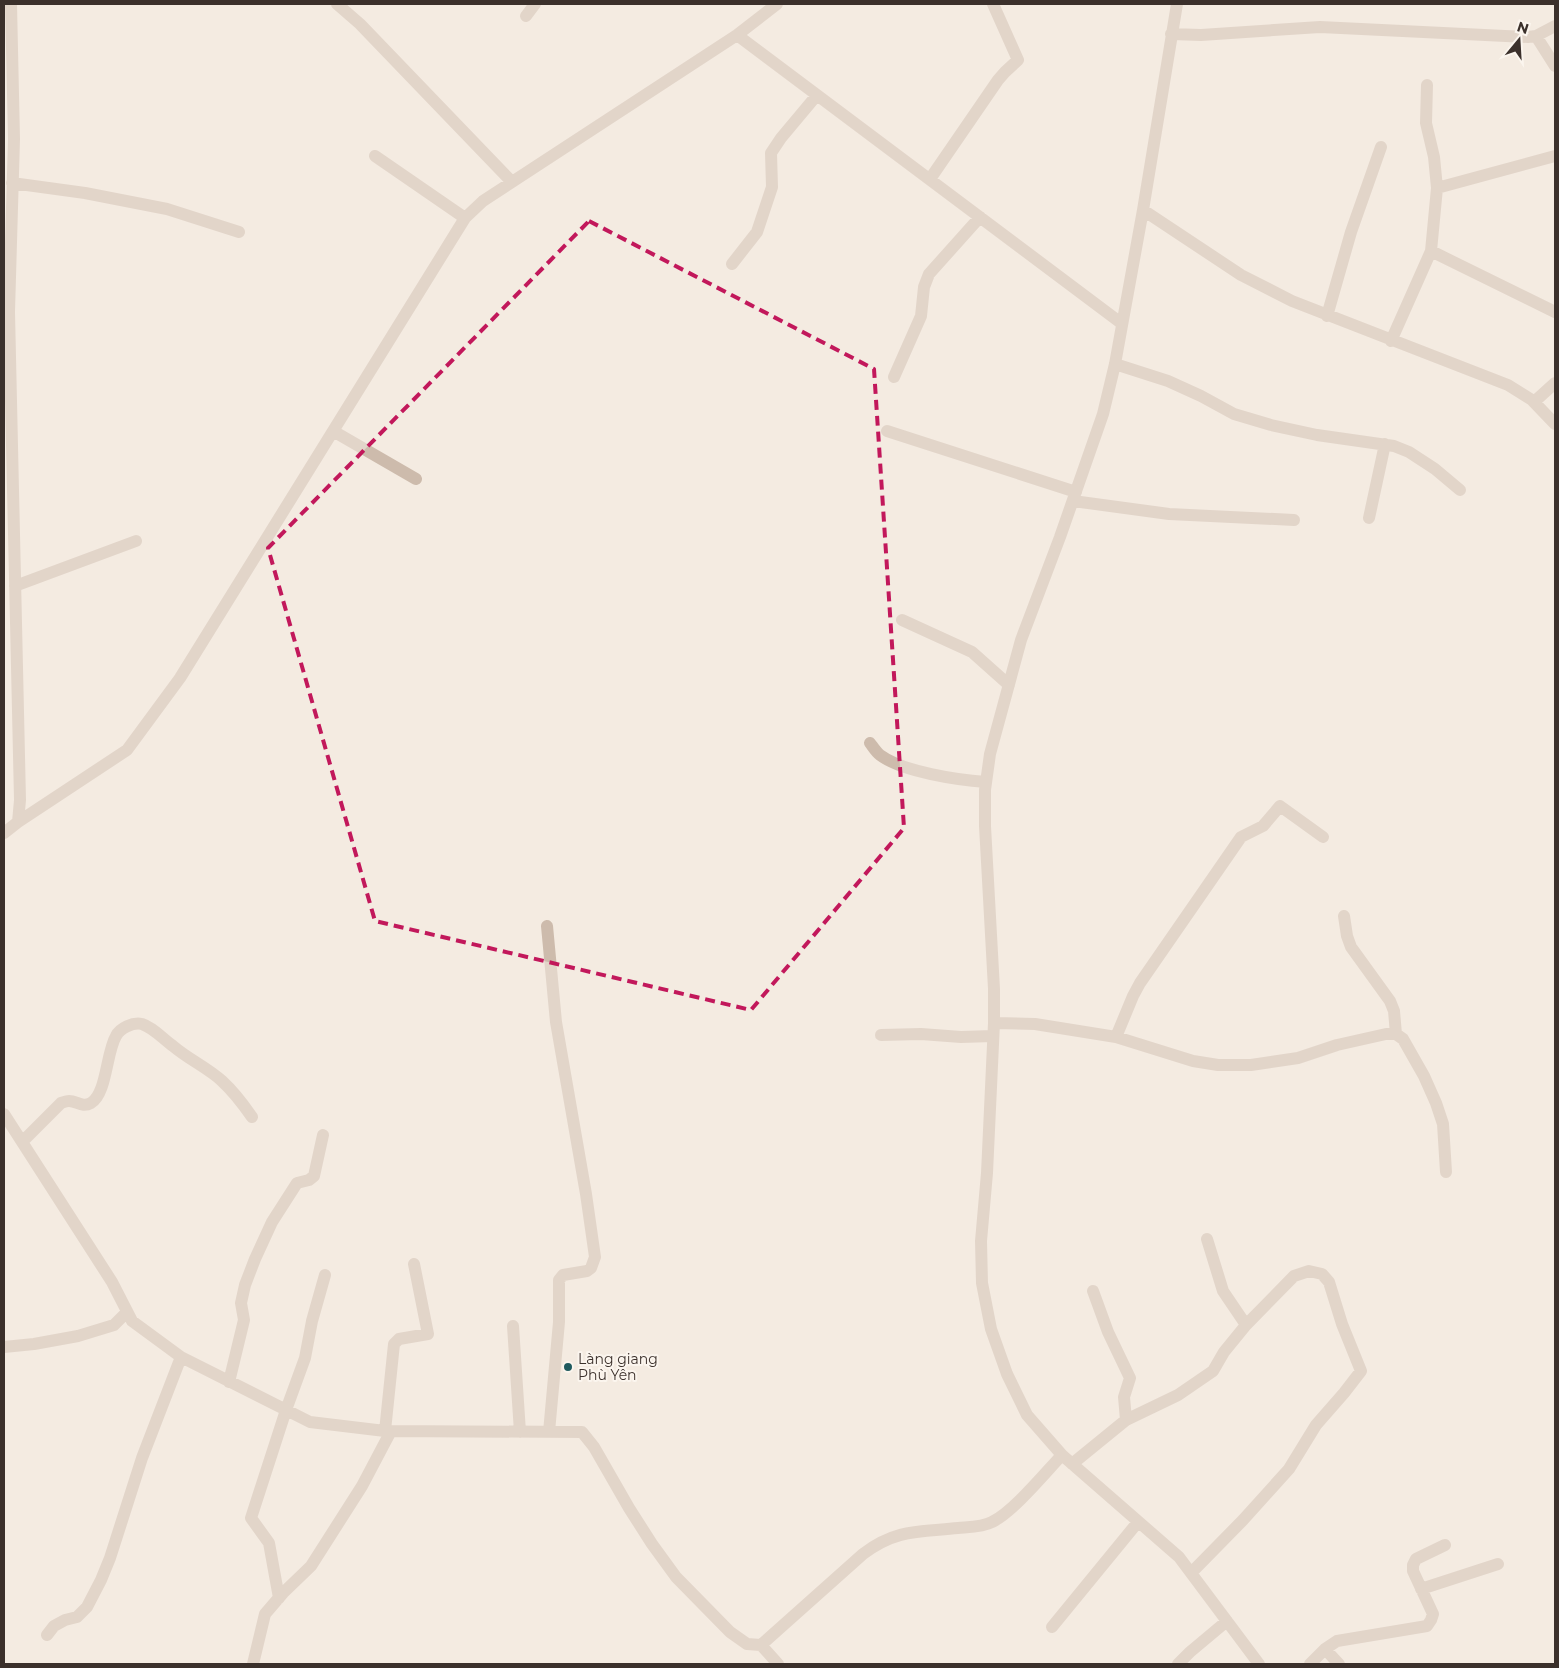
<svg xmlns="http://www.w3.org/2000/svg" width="1559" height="1668" viewBox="0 0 1559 1668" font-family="Montserrat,sans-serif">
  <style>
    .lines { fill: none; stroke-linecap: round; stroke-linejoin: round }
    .minor { stroke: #cdbbac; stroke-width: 12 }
    .marked { fill: none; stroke: #c2185b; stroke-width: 4; stroke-dasharray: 10 6; stroke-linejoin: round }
    .poi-dot { fill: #1f5a5e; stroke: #fbf5ee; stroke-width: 2 }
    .labels { text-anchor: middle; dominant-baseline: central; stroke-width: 4; stroke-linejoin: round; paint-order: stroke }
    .poi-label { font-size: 14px; fill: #3b302b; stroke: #fbf5ee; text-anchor: start }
  </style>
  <rect width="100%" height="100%" fill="#f4ebe1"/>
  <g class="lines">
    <path class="minor" d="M337,4L360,24L512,182
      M1177,4L1143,210L1115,364L1103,414L1060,537L1021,640L990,754L985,790V826L994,989V1023L987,1173L981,1241L982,1283L991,1329L1007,1374L1027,1415L1062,1455L1179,1557L1259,1664
      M526,16L535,4
      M1171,34L1201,35L1320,27L1528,37L1536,36L1555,26
      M737,35L1121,323
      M1536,36L1555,66
      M375,156L465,218
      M930,179L998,80L1005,72L1018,60L993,4
      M12,183L85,193L167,209L239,232
      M1437,188L1555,156
      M1143,210L1241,275L1292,301L1508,385L1532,400L1555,424
      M1431,251L1555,312
      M732,264L757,232L772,187L771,153L781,138L817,95
      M1327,316L1351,232L1381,147
      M1391,341L1431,251L1437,188L1434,157L1426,123L1427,85
      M1115,364L1168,381L1201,396L1234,414L1271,425L1317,435L1394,446L1409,452L1435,469L1460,490
      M894,377L921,316L924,287L929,274L980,217
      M1534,402L1555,383
      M333,431L416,479
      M887,431L1076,492
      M1073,501L1169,514L1294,520
      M1369,518L1385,444
      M15,586L136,541
      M902,620L972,652L1009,685
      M870,743C873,747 876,752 880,755C903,772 958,780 986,782
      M18,822L127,750L180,678L465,218L483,201L737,35L777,4
      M4,833L18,822L20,800L9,312L14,139L11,4
      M1344,916L1347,936L1351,947L1390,1001L1394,1011L1396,1034
      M547,926L556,1022L586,1194L595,1257L591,1268L587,1271L563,1275L559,1280V1322L549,1432
      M994,1023L1035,1024L1116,1037L1193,1061L1218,1065H1251L1298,1058L1337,1045L1386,1034H1396L1403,1039L1424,1076L1436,1103L1443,1124L1446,1172
      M881,1035L921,1034L961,1037L993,1036
      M1116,1037L1133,996L1140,983L1241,837L1263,826L1280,806L1323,837
      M4,1114L112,1282L132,1321L181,1357L310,1422L385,1431L582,1432L594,1447L629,1508L652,1544L676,1577L730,1632L747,1644L761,1645L863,1554C896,1529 919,1532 958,1528C969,1527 983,1527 992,1522C1013,1512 1045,1473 1062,1455
      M22,1142L61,1103C64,1102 66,1101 69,1101C77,1101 82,1108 91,1103C107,1093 106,1053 116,1036C120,1028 133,1022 142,1024C154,1028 163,1039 173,1046C188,1059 208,1068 222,1081C234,1092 243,1104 252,1117
      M1207,1239L1223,1291L1246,1325
      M1093,1291L1108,1332L1130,1378L1124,1397L1126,1420
      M513,1326L520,1432
      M4,1347L34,1344L78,1336L114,1325L127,1312
      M229,1382L244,1320L241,1303L245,1285L255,1259L272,1222L297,1183L309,1180L314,1176L323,1135
      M385,1431L394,1344L399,1339L428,1334L414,1264
      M1072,1464L1126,1420L1178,1395L1213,1371L1224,1352L1246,1325L1294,1276L1309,1271L1322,1274L1329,1282L1342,1324L1361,1371L1344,1393L1316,1425L1289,1469L1243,1520L1191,1573
      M1421,1589L1498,1564
      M279,1598L269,1543L251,1518L286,1410L305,1358L312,1321L325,1275
      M1052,1627L1138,1522
      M47,1635L54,1626L65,1620L77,1617L87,1607L101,1580L110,1558L142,1458L181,1357
      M761,1645L778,1664
      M1325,1649L1339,1664
      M253,1664L265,1614L283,1593L311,1566L362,1486L391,1431
      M1178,1664L1190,1652L1227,1621
      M1310,1664L1325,1649L1337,1641L1427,1626L1431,1620L1433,1614L1413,1571V1565L1416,1559L1445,1545"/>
  </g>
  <path d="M0 0H1559V1668H0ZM589,221L874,369L904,828L751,1010L375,921L268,548Z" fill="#f4ebe1" fill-opacity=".55" fill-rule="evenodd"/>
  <path class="marked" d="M589,221L874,369L904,828L751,1010L375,921L268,548Z"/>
  <circle class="poi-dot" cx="568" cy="1367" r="5"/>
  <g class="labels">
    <g class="poi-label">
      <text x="578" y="1359">Làng giang<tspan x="578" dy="16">Phù Yên</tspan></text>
    </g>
  </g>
  <rect width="1559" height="1668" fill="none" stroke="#3b302b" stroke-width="10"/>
  <g transform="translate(1519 40) rotate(18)" stroke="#fbf5ee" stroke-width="4" paint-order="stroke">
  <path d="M0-4L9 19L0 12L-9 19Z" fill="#3b302b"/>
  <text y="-8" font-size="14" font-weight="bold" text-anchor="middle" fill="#3b302b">N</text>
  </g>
</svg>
